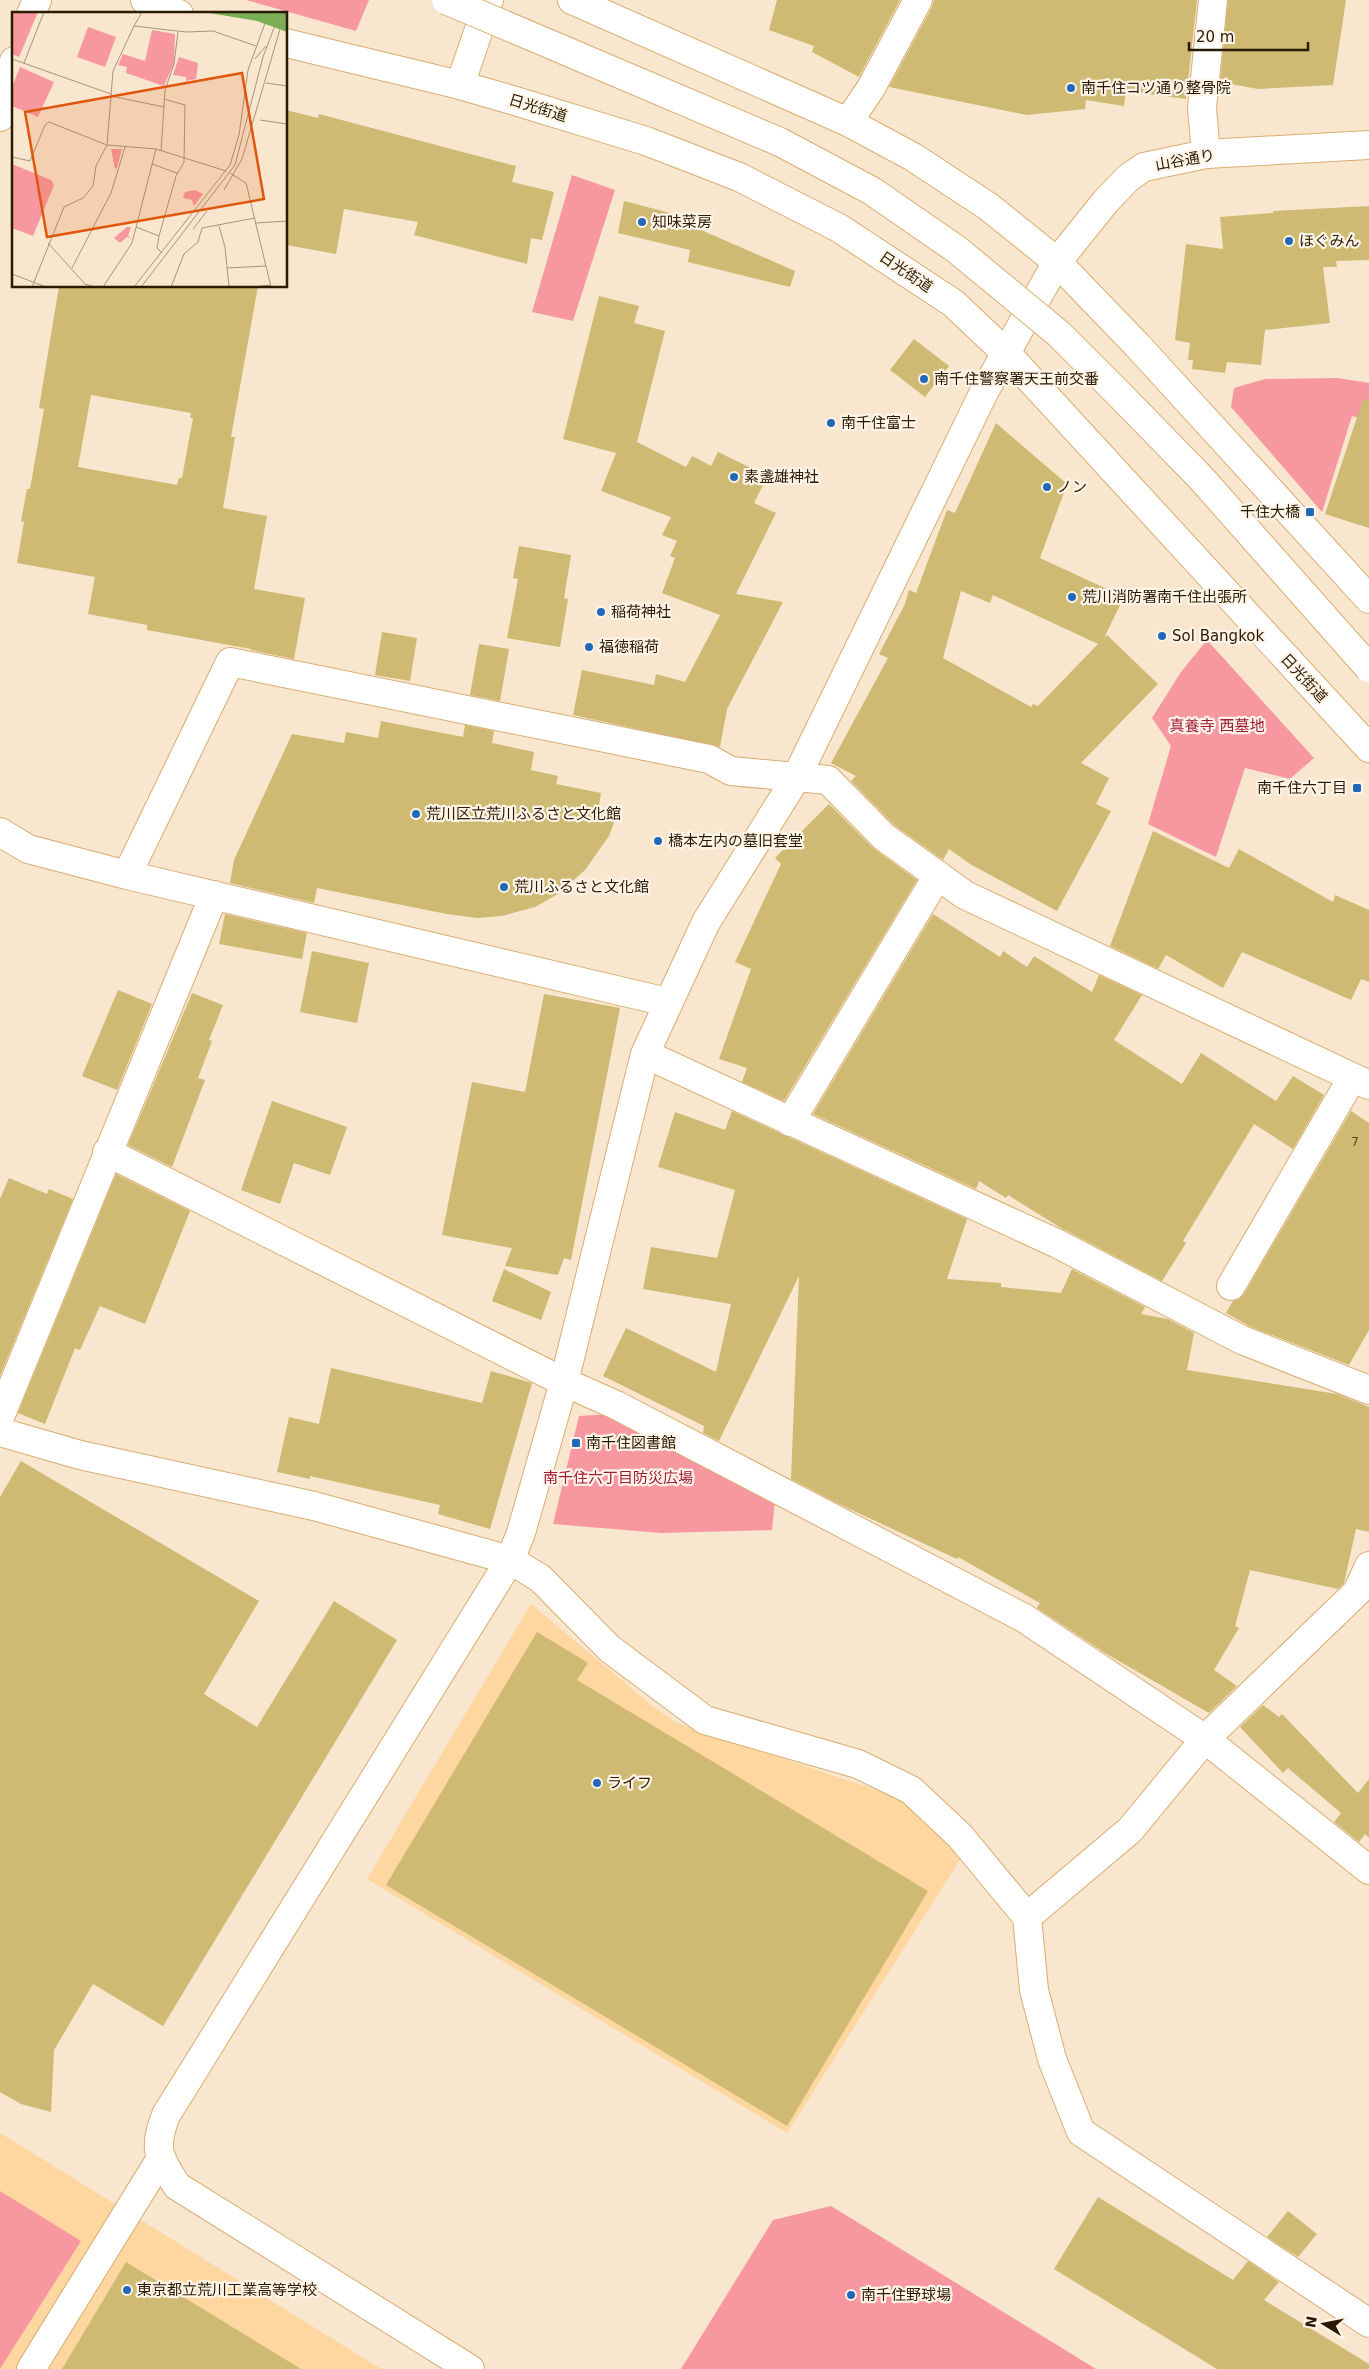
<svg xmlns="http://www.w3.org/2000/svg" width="1369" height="2369" viewBox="0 0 1369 2369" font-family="'DejaVu Sans','Noto Sans JP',sans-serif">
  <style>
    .built { fill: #fed69f }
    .green { fill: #f798a1 }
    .building { fill: #ceba72; fill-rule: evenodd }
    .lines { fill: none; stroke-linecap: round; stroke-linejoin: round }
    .minor-casing { stroke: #daad70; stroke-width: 30 }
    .major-casing { stroke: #daad70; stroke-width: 30 }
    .highway-casing { stroke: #daad70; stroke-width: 30 }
    .minor { stroke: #fff; stroke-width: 28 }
    .major { stroke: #fff; stroke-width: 28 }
    .highway { stroke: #fff; stroke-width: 28 }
    .highway-bridge-casing { stroke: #daad70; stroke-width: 30; stroke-linecap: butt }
    .highway-bridge { stroke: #fff; stroke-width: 28 }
    .poi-dot { fill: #2168b8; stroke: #fef4e8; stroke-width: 2 }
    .labels { text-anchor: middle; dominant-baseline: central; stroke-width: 4.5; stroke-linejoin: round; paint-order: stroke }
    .number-label { font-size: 12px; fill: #54421e }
    .poi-label { font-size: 15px; fill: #2b1a02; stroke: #fef4e8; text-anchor: start }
    .street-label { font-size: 15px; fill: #2b1a02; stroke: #fef4e8 }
    .park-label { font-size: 15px; fill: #9f1939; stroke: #fef4e8 }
    .inset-road { fill: none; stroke: #a6947c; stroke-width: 1 }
    .view { fill: #df560c; fill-opacity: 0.15; stroke: #df560c; stroke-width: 2.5 }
    .inset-edge { fill: none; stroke: #2b1a02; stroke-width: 2.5 }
  </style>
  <rect width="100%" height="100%" fill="#f8e6ce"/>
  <path class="built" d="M531,1604L650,1704L676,1723L906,1800L961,1858L787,2133L367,1879Z
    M0,2133L128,2212L381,2369H0Z"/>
  <path class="green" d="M246,0H369L356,31Z
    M572,175L615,190L573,321L532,312Z
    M1338,378L1369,383V421L1352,416L1322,512L1231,407L1234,388L1265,379Z
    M1207,640L1314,758L1290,779L1245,768L1216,857L1148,824L1171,746L1152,718L1181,672Z
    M609,1414L775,1500L772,1530L661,1533L553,1524L579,1416Z
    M0,2191L81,2241L0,2369Z
    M831,2206L1096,2369H681L773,2220Z"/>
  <path class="building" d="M777,0H900L859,77L812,52L814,46L769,30Z
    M934,0H1197L1186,99L1126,91L1124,106L1086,100L1085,109L1027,115L889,87L932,7Z
    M1228,0H1346L1333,85L1258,89L1220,82Z
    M286,110L318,118L319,114L516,166L512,182L554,192L542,240L531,238L527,264L414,235L418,222L344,209L336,254L286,245Z
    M624,201L670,213L669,216L795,271L790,287L688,262L690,250L618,233Z
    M1369,206V260L1336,261L1337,267H1323L1330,323L1265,330L1261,365L1227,362L1225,373L1192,369L1193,360H1188L1190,343L1175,340L1186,244L1223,249L1220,217L1273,213V211Z
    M59,286H258L231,437H235L223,508L267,516L254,589L305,598L294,659L251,650V649L147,630V625L88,614L95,577L17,563L24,522L21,521L27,489H30L44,409L39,408ZM91,395L191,413L190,418H193L182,478H179L177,485L78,467Z
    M599,296L639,306L634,323L665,331L637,442L686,467L692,456L711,466L718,452L751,468L748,475L764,483L754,503L776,513L736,594L783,602L727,709L720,747L573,715L582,670L654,685L656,674L685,682L720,615L662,593L675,558L670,556L677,541L662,535L671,517L601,491L616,453L563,439Z
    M914,339L949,366L925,397L890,370Z
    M1363,399L1369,400V528L1325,514Z
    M996,423L1067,484L1040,558L1124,597L1104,638L1107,635L1158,684L1081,763L1109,778L1096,804L1111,811L1057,911L970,864L949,849L943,860L894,825L851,781L856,776L831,763L888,658L879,654L905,604L909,590L916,593L947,510L955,513ZM961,591L990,603L993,595L1098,644L1038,706L1033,704L1031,707L943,658Z
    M519,546L571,555L564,598L568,599L560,647L507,638L518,579L513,578Z
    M382,632L417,638L410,681L375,675Z
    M479,644L509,649L500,701L470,695Z
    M381,721L463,737L465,725L494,731L492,743L534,752L531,770L558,776L556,784L601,793L598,813L616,817L609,836L585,870L558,894L535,907L502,916L477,918L447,914L317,888L314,903L230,883L234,860L292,734L344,743L346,732L378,738Z
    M829,804L873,848L917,880L784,1101L742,1082L747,1068L719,1059L751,969L735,962L781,864L775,858Z
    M1153,831L1229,868L1239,849L1333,902L1335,895L1369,910V982L1361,979L1351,1000L1242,952L1223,988L1166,955L1158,969L1110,946Z
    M225,914L307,933L302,959L219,944Z
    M933,914L1000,957L1003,951L1027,967L1034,956L1092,992L1099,975L1142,995L1114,1040L1182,1084L1201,1053L1276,1101L1293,1076L1324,1095L1293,1149L1254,1124L1183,1241L1186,1243L1162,1281L1061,1228L1008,1195L1006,1198L979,1181L976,1189L813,1114Z
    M312,951L369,963L357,1023L300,1012Z
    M118,990L152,1004L117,1090L82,1076Z
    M192,993L223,1005L209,1040L212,1041L198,1078L205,1080L172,1167L128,1145Z
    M544,994L620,1008L571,1260L564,1258L558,1275L505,1266L512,1248L442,1235L472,1082L525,1092Z
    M272,1101L347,1127L330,1175L294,1163L280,1204L241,1190Z
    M732,1111L967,1219L947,1279L1001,1283V1287L1061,1293L1072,1269L1145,1307L1141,1314L1168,1319L1194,1333L1187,1370L1337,1394L1369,1407V1532L1356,1529L1344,1583L1338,1589L1250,1570L1235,1626L1239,1628L1214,1670L1237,1686L1209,1713L1105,1653L1037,1608L1040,1603L958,1557L957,1559L841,1505L791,1479L799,1276L719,1441L703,1433L704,1426L603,1376L626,1328L716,1372L731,1304L643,1289L651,1247L717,1258L735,1190L658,1167L675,1112L725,1130Z
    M1351,1111L1369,1123V1330L1349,1365L1251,1327L1226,1313L1233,1301L1239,1299L1244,1294Z
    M116,1174L190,1211L145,1324L100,1306L80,1350L75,1348L45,1424L18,1413Z
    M9,1178L47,1194L49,1189L73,1199L0,1376V1199Z
    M504,1269L551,1292L541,1320L492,1301Z
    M331,1368L482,1403L491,1371L532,1383L490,1529L438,1514L440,1505L310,1476V1479L277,1472L289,1417L319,1424Z
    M21,1461L259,1601L204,1694L257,1727L334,1601L397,1640L163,2026L93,1984L54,2050L51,2112L21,2104L0,2092V1497Z
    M537,1632L588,1663L577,1680L928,1891L787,2126L386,1885Z
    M1263,1705L1279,1717L1282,1714L1358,1793L1369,1779V1838L1365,1834L1359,1842L1334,1822L1341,1813L1288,1768L1283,1773L1240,1727Z
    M1098,2197L1233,2280L1248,2261L1279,2282L1264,2300L1369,2364V2369H1217L1054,2269Z
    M1288,2211L1317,2234L1298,2257L1267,2237Z
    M126,2262L301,2369H62Z"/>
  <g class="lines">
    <defs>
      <path id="minor" d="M31,14L37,0
        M460,85L489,0
        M0,117L14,61
        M848,122L871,88L918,0
        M1206,154L1202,108L1213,0
        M0,832L28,849L127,875L667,1002
        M127,875L230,662L709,759L731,771L828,780L884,837L965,895L1369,1085
        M645,1054L1058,1244L1242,1340L1369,1390
        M790,1122L938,875
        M107,1152L564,1382L616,1405L1024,1618L1205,1739L1369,1870
        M1231,1286L1352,1078
        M0,1417L214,895
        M0,1432L80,1455L314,1506L510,1560L540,1578L610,1649L705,1720L858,1764L911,1790L960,1836L1027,1917L1034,1990L1052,2059L1081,2132L1369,2323
        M1027,1917L1130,1830L1205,1739L1357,1592L1369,1566
        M31,2369L160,2160
        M470,2369L177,2186C158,2156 153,2149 166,2115L510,1560L521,1533L564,1382L645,1054L706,922L796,778L985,390L1006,353"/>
      <path id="major" d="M1006,353L1057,262L1106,201L1128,178L1144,167L1206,154L1369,145"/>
      <path id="highway" d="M145,0L179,14
        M572,0L848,122L913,157L989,207L1057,262L1137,345L1369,599
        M286,43L460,85L512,100L646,141L739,177L839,228L953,303L1006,353L1369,748"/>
    </defs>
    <use href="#minor" class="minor-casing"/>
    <use href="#major" class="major-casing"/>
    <use href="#highway" class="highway-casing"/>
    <use href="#minor" class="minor"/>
    <use href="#major" class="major"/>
    <use href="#highway" class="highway"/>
    <defs>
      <path id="highway-bridge" d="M446,0L780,142L872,191L956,249L1059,334L1119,394L1201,478L1369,668"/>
    </defs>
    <use href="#highway-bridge" class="highway-bridge-casing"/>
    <use href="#highway-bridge" class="highway-bridge"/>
  </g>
  <g class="poi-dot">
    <circle cx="1071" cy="88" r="5"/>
    <circle cx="642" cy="222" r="5"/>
    <circle cx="1289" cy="241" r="5"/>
    <circle cx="924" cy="379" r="5"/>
    <circle cx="831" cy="423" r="5"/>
    <circle cx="734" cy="477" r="5"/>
    <circle cx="1047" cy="487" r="5"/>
    <rect x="1305" y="507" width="10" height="10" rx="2.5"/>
    <circle cx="1072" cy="597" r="5"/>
    <circle cx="601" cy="612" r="5"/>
    <circle cx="1162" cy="636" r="5"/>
    <circle cx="589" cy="647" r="5"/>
    <rect x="1352" y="783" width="10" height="10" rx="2.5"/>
    <circle cx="416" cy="814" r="5"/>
    <circle cx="658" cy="841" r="5"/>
    <circle cx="504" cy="887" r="5"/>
    <rect x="571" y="1438" width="10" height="10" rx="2.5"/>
    <circle cx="597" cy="1783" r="5"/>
    <circle cx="127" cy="2290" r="5"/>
    <circle cx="851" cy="2295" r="5"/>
  </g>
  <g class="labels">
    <g class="number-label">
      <text x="1355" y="1142">7</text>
    </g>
    <g class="poi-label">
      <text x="1081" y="88">南千住コツ通り整骨院</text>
      <text x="652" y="222">知味菜房</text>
      <text x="1299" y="241">ほぐみん</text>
      <text x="934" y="379">南千住警察署天王前交番</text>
      <text x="841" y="423">南千住富士</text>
      <text x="744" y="477">素盞雄神社</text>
      <text x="1057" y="487">ノン</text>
      <text x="1300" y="512" text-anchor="end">千住大橋</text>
      <text x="1082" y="597">荒川消防署南千住出張所</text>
      <text x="611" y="612">稲荷神社</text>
      <text x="1172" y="636">Sol Bangkok</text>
      <text x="599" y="647">福徳稲荷</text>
      <text x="1347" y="788" text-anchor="end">南千住六丁目</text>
      <text x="426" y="814">荒川区立荒川ふるさと文化館</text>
      <text x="668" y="841">橋本左内の墓旧套堂</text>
      <text x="514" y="887">荒川ふるさと文化館</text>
      <text x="586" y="1443">南千住図書館</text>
      <text x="607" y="1783">ライフ</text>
      <text x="137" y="2290">東京都立荒川工業高等学校</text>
      <text x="861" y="2295">南千住野球場</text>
    </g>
    <g class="street-label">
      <text transform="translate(538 108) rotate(17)">日光街道</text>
      <text transform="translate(1185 160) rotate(-10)">山谷通り</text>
      <text transform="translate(906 272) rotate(34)">日光街道</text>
      <text transform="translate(1304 678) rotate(47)">日光街道</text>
    </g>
    <g class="park-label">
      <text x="1217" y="726">真養寺 西墓地</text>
      <text x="618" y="1478">南千住六丁目防災広場</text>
    </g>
  </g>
  <g transform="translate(12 12)">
    <rect width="275" height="275" fill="#f8e6ce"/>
    <path d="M0,0H26L7,45L0,42ZM76,15L104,25L93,55L65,45ZM140,18L163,22L162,51L152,74L114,61L115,55L106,53L111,42L133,49ZM167,45L186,51L184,67L174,69V65L161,63ZM8,55L42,70L26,105L0,94V75ZM99,137H110L105,156L103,157ZM0,152L39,168L42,173L21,224L0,216ZM183,178L191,182L182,194L180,188L171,186L173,180ZM115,215H119L116,224L120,227L115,225L108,231L102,226Z" fill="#f798a1"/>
    <path d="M191,0H275V20L245,9Z" fill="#78b054"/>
    <path class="inset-road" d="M130,0L122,14L174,20L201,19L244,34M0,47L99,82M243,47L254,34M12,51L32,0M254,71L275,74M99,84L152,95M248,108L275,112M149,139L153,78L162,52L166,20M0,145L18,149L33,113L37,110L95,133L144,137L214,159M140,152L165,161M218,161L234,171L259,275M212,178L230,147L273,0M244,211L275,209M207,214L213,235L217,275M124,215L147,224M181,217L195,199M36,231L73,272L83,275M150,241L145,236L147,224L164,164L172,150L173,93L152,87M60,256L99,181L113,135M215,256L254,254M0,262L34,275M20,275L52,195L71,186L81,174L84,154L95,133L101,59L122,14M91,275L120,231L144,137M122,275L218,153L227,123L236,58L257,0M129,275L223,153L251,45L268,0M159,275L172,242L186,230L190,216L243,206M241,275L259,273"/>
    <path class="view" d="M230,61L252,187L35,225L13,100Z"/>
    <rect width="275" height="275" class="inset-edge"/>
  </g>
  <g transform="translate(1324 2324) rotate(280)" stroke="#fef4e8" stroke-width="4" paint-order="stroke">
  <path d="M0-4L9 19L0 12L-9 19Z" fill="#2b1a02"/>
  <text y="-8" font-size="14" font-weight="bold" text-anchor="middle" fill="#2b1a02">N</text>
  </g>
  <path d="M1189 42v8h119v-8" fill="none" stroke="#2b1a02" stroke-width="2.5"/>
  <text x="1196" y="42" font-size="15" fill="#2b1a02" stroke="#fef4e8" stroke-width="4" paint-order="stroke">20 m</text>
</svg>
